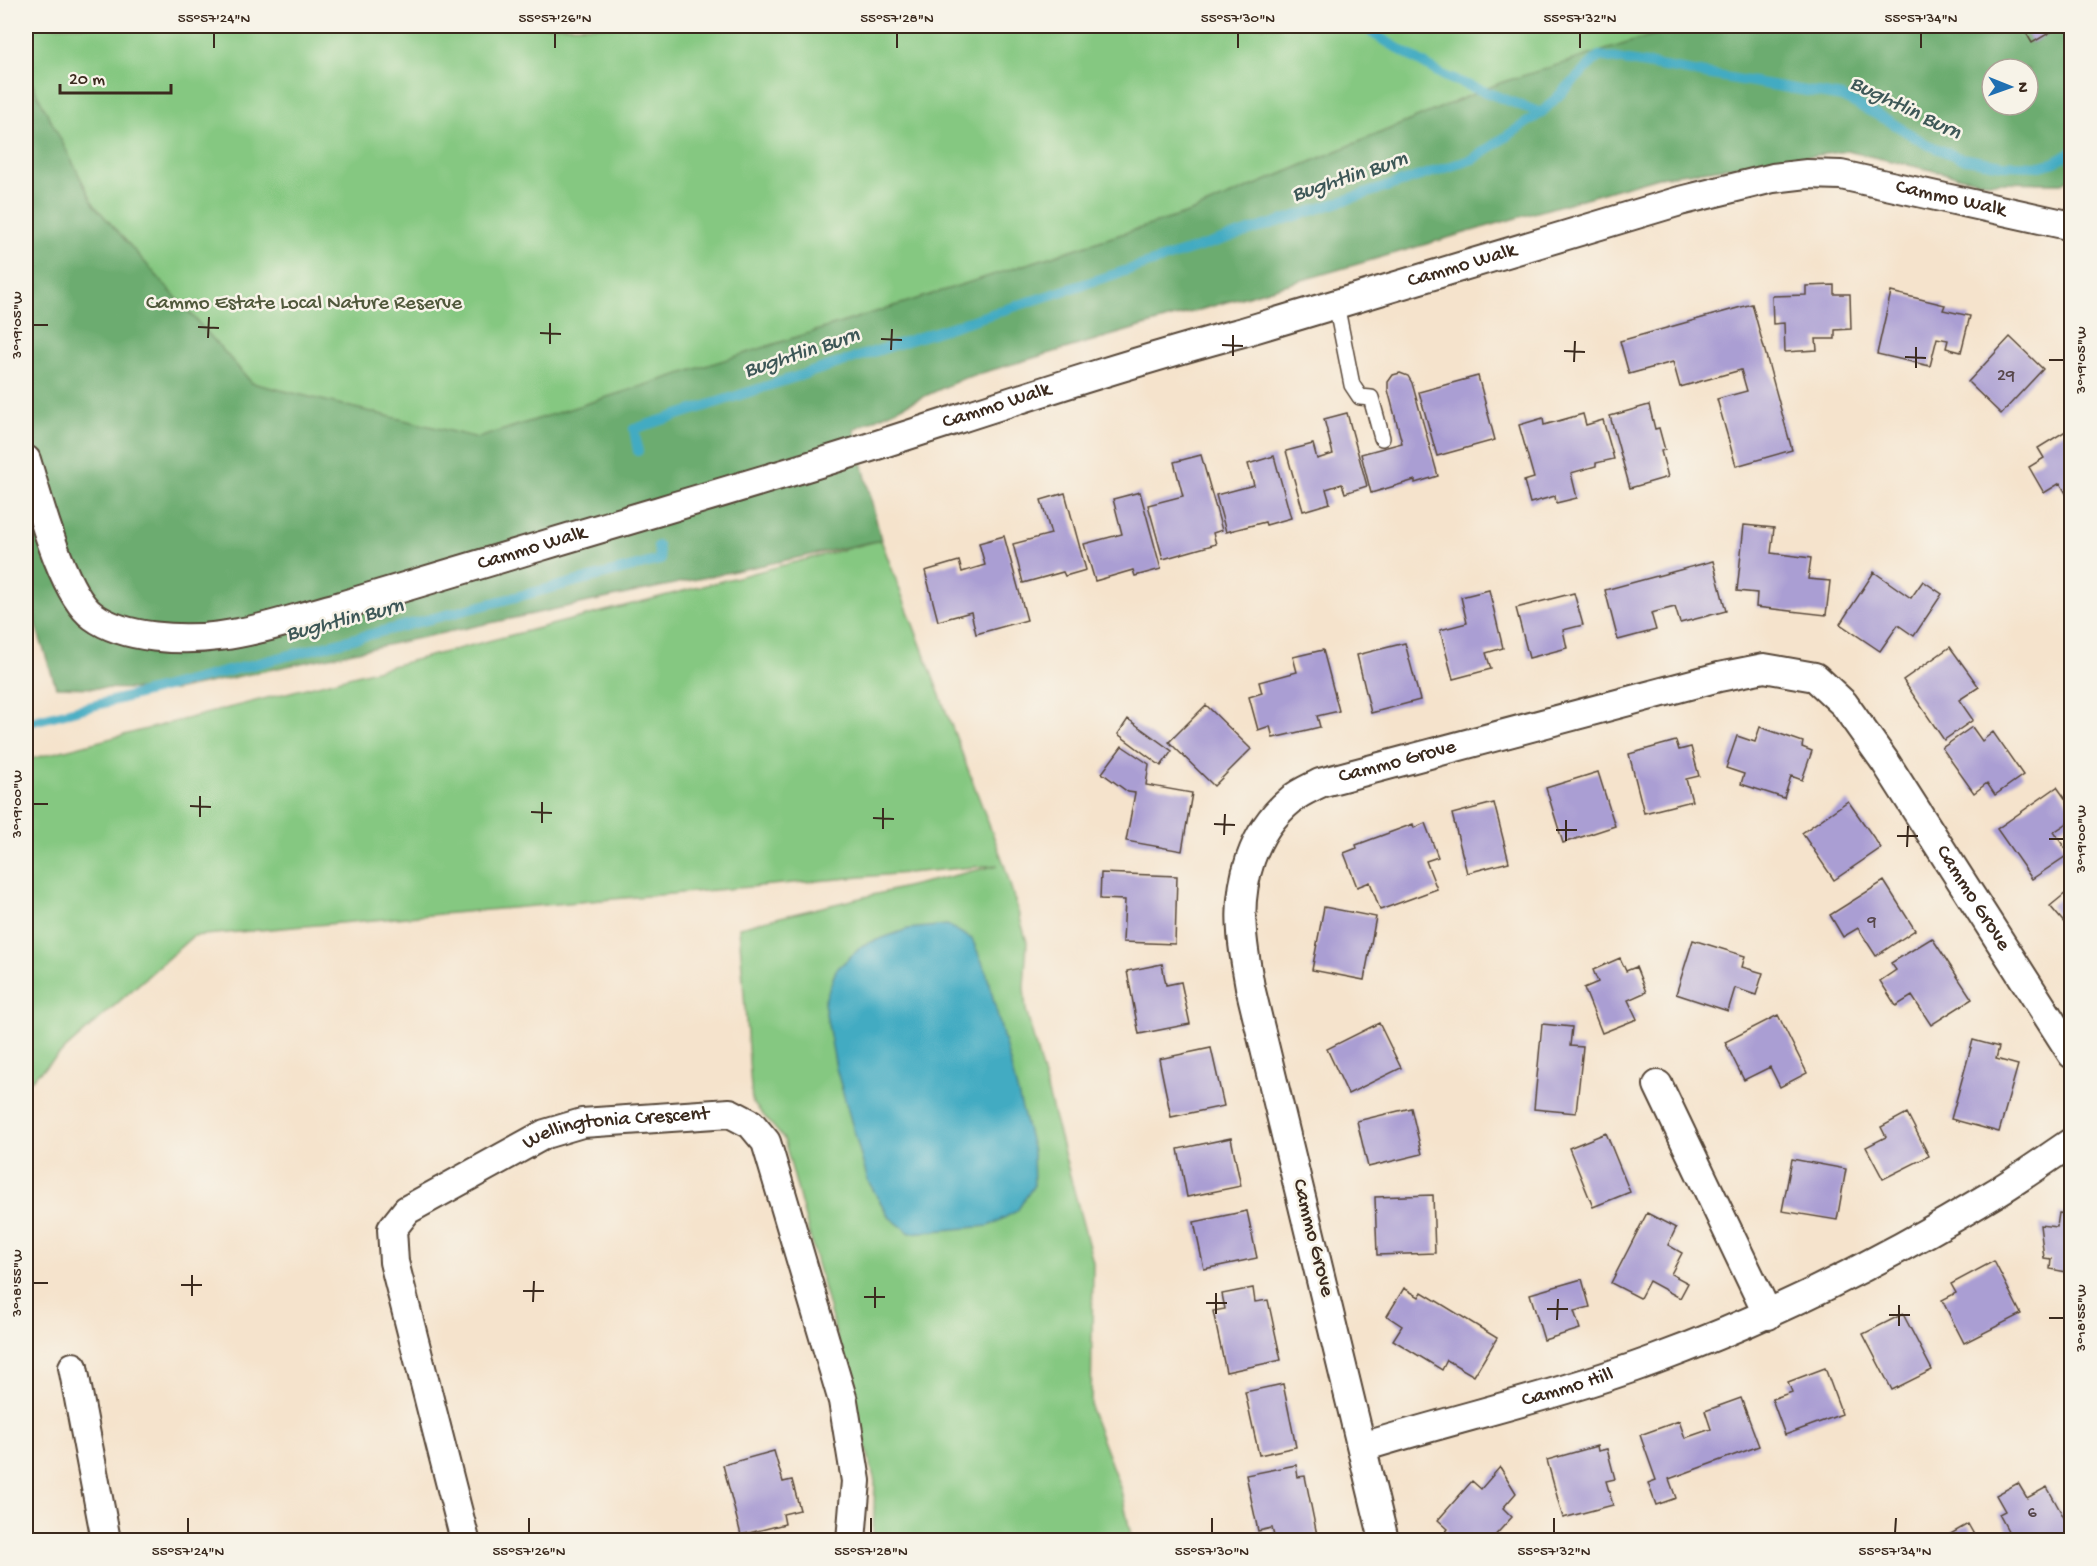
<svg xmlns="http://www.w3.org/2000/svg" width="2097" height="1566" viewBox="0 0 2097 1566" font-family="'Gochi Hand',sans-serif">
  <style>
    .green { fill: #85c881; stroke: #607950; stroke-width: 1.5; fill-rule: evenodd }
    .forest { fill: #6cac6f; stroke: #546b46; stroke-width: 1.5; fill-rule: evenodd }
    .water { fill: #42abc2; stroke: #3e6a70; stroke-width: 1.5 }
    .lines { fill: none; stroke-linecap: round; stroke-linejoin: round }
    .stream { stroke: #42abc2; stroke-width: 10 }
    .building { fill: #aa9ed3 }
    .service-casing { stroke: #574638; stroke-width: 18 }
    .minor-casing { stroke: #574638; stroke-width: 32 }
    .service { stroke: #fff; stroke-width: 15 }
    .minor { stroke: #fff; stroke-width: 28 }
    .ticks { fill: none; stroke: #3b2a1e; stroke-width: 2 }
    .labels { text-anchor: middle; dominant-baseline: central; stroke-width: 5; stroke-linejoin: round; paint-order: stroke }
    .number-label { font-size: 18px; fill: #57474b }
    .street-label { font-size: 21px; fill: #3b2a1e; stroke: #f7f3e8 }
    .park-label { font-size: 21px; fill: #51593c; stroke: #f7f3e8 }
    .water-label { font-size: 22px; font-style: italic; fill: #3d5757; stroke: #f7f3e8 }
    .neatline { fill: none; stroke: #3b2a1e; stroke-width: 2 }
    .ticks-label { font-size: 15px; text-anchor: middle; fill: #3b2a1e }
  </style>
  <rect width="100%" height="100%" fill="#f7f3e8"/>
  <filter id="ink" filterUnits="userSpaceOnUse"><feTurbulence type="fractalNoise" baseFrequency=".0167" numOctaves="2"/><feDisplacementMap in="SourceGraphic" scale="12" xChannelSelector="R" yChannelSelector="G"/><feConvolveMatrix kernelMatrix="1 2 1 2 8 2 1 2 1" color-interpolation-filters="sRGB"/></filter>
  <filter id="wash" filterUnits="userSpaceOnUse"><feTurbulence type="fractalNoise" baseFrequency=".008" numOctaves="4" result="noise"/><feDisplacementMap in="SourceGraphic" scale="24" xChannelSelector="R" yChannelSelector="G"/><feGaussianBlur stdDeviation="1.35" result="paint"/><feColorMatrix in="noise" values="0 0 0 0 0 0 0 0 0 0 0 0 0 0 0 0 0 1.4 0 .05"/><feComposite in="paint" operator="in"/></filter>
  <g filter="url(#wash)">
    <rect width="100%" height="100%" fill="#f5e3cc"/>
    <path class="green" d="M26,26H2071V178L2062,183L1984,182L1847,151L1658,177L964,378L853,429L243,612L26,409ZM1992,69H2028V105H1992Z
      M881,540L1004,864L1027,942L1024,987L1026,1010L1093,1262L1091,1411L1121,1490L1132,1540H873L875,1481L784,1139L752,1102L739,927L998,865L193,936L26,1084V760Z"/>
    <path class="forest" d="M1682,26H2022L2032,43L2061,26H2067L2072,34L2071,178L2062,183L1984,182L1847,151L1658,177L964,378L854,429L881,540L175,690L56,687L26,596V72L95,206L252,383L478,438L1188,213L1500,83ZM1992,69H2028V105H1992Z"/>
    <path class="water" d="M947,925L972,939L986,971L1033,1151L1034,1185L1017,1211L989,1226L910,1233L889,1217L868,1181L836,1068L824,1003L836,970L863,945L908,929Z"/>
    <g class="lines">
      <path class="stream" d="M1372,33L1446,77L1541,113
        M638,451L634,429L1473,159L1541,113L1599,56L1842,97L1889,121L1926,144L1960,158L2003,165L2041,166L2055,162L2072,152
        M26,723L660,560L658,546"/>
    </g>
    <g id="blocks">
      <path class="building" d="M2022,26H2061L2032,43Z
        M1834,285V294H1850L1851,329L1835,330V339H1816L1817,350L1785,352L1784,323L1773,324L1772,296L1806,295V286Z
        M1891,292L1945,305L1943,310L1970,316L1961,352L1946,348L1948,340L1937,338L1930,366L1877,354Z
        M1752,304L1792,450L1736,466L1717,399L1747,391L1741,370L1680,387L1673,362L1629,374L1620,341Z
        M2010,337L2043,369L2001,414L1968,382Z
        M1400,373L1408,376L1412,383L1438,476L1415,483V480L1371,493L1361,454L1402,443L1388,390V382L1393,375Z
        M1478,376L1495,440L1437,456L1419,392Z
        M1649,405L1655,429L1659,428L1665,450L1661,451L1668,477L1630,488L1610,416Z
        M1347,413L1367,486L1345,493L1342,484L1326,489L1330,503L1303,511L1286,451L1313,444L1317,459L1333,454L1324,419Z
        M1583,414L1586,425L1603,420L1614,459L1596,463V466L1571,473L1577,498L1556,503L1555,496L1530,503L1524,481L1534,478L1519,425L1543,418L1544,425Z
        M2072,427V499L2070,500L2060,483L2044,493L2029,467L2044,458L2038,448Z
        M1201,455L1222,530L1213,533L1216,544L1163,559L1148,505L1183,496L1174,462Z
        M1274,456L1291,518L1266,525L1265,522L1226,532L1216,495L1254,485L1248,464Z
        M1140,492L1161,569L1135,576L1133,570L1095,581L1084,544L1122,534L1113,499Z
        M1065,493L1086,570L1065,576L1063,572L1023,583L1013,544L1051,534L1041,500Z
        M1744,525L1774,528L1771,553L1811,558L1808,579L1830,581L1826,615L1756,607L1757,593L1737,591Z
        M1004,536L1027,620L976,634L971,612L938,621L925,571L959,561L962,572L985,565L979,543Z
        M1713,561L1726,611L1680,623L1675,607L1651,613L1656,630L1618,640L1605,590Z
        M1874,572L1911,598L1923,581L1942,594L1914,636L1898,625L1880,651L1840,624Z
        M1489,590L1503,648L1486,653L1491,669L1453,679L1440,630L1467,623L1461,597Z
        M1574,593L1583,625L1563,630L1567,648L1529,658L1516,608Z
        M1405,643L1420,700L1371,713L1357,655Z
        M1950,647L1979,687L1959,700L1973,720L1944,740L1903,680Z
        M1323,650L1339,711L1317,716L1320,727L1273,738L1270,726L1258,730L1249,697L1262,693L1259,682L1297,672L1293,657Z
        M1206,705L1251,749L1214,786L1169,742Z
        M1128,719L1172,751L1161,766L1118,734Z
        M1760,727L1803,742L1802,747L1812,751L1802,780L1791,776L1784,798L1741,784L1744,774L1726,768L1737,736L1755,742Z
        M1972,727L1982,741L1993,732L2023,775L1995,795L1987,783L1974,793L1942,748Z
        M1676,741L1679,750L1691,747L1699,776L1686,779L1692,801L1644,813L1629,754Z
        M1122,746L1149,764L1146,785L1192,793L1182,851L1126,841L1135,793L1128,792L1102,773Z
        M1598,772L1615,826L1563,843L1546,788Z
        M2057,787L2072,808V820L2054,832L2069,854L2032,879L1997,829Z
        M1848,801L1881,848L1834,880L1802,833Z
        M1494,803L1509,862L1467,873L1452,814Z
        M1425,823L1438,857L1426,861L1437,889L1380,910L1370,882L1357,887L1344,853L1357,848L1356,845L1413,824L1414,828Z
        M1101,873L1177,876L1175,944L1123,942L1125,900L1100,899Z
        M1884,881L1915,930L1876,956L1858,928L1843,937L1830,915Z
        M2072,888V932L2050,906Z
        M1324,907L1376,917L1364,980L1312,970Z
        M1932,938L1972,999L1931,1025L1912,996L1896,1006L1880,981L1896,970L1891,963Z
        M1693,940L1745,956L1742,967L1763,973L1756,995L1735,988L1728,1011L1676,994Z
        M1620,958L1626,971L1636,967L1646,992L1628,1000L1637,1019L1602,1033L1584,988L1598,982L1593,970Z
        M1162,964L1166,985L1181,982L1190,1024L1139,1034L1127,971Z
        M1778,1015L1807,1073L1780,1087L1770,1067L1744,1080L1725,1042Z
        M1379,1023L1401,1068L1348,1094L1327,1049Z
        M1542,1024L1572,1027L1570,1046L1583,1047L1576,1113L1534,1109Z
        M1973,1040L1999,1047L1996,1059L2018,1065L1999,1132L1951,1119Z
        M1211,1048L1224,1106L1171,1117L1159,1059Z
        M1411,1108L1422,1154L1368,1167L1357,1121Z
        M1907,1113L1929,1156L1883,1179L1866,1147L1886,1137L1881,1127Z
        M1606,1133L1630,1192L1593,1207L1569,1148Z
        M1231,1138L1241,1186L1187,1197L1178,1149Z
        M1792,1159L1846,1169L1837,1220L1782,1211Z
        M1433,1195L1435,1253L1377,1255L1375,1197Z
        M1247,1211L1257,1258L1204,1269L1194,1222Z
        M1647,1213L1676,1228L1668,1245L1682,1253L1671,1274L1688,1283L1680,1298L1649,1281L1640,1298L1611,1283Z
        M2059,1213L2072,1215V1273L2050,1269L2051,1259L2044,1258L2040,1225L2057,1227Z
        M1994,1261L2021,1314L1964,1343L1942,1300L1956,1293L1951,1284Z
        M1582,1279L1590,1307L1574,1311L1580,1329L1544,1340L1530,1294Z
        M1253,1288L1255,1302L1268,1300L1281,1360L1226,1372L1213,1311L1225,1309L1222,1294Z
        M1404,1288L1419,1297L1422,1292L1497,1338L1474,1376L1447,1360L1442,1370L1393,1340L1402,1326L1387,1316Z
        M1903,1314L1932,1370L1892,1390L1863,1334Z
        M1825,1368L1842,1414L1785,1435L1772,1399L1792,1392L1788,1382Z
        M1283,1384L1296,1447L1259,1455L1245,1392Z
        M1741,1398L1759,1446L1669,1479L1676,1498L1656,1505L1648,1483L1656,1480L1640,1435L1679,1421L1685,1438L1711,1429L1705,1411Z
        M1597,1446L1598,1451L1607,1449L1615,1479L1606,1481L1613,1505L1563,1518L1547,1460Z
        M2072,1450V1467L2064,1454Z
        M774,1451L783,1482L792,1480L800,1510L783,1514L785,1524L741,1535L723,1465Z
        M1296,1465L1298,1477L1305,1476L1318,1540H1275L1272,1528L1258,1531L1246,1475Z
        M1500,1467L1516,1493L1503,1508L1512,1517L1491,1540H1438L1448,1529L1438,1520L1472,1481L1481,1489Z
        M2018,1483L2027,1498L2047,1487L2072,1532L2056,1540H2013L1999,1514L2005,1511L1996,1495Z
        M1968,1524L1977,1540H1940Z"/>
    </g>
  </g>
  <g filter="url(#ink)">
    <use href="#blocks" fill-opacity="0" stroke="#574638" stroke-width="1.5"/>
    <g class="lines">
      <defs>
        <path id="service" d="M1336,304L1352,385L1360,397L1371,398L1382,438"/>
        <g id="minor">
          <path id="s1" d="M26,460C38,498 62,594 93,616C124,639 184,641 220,636C259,631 296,618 334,608C402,588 470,568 538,547C644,515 750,485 855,452C984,411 1113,367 1243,332L1680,201L1773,178L1807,174L1841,175L2072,226"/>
          <path d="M1658,1085L1768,1315"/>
          <path d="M73,1367L106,1540"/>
          <path id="s2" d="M1363,1447C1460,1417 1559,1395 1654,1360C1773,1316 1883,1261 1992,1195C2019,1179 2045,1160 2072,1142"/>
          <path id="s3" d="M465,1540L394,1262L392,1229L407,1210L545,1134L582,1123L730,1113L751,1124L766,1142L843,1401L856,1481L851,1540"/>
          <path id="s4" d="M1384,1540L1250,987C1247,969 1243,950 1242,932C1238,883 1252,831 1292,799C1300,792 1311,788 1320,783L1719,677L1764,668L1815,677L1844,704L1886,763L2072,1054"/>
        </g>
      </defs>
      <use href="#service" class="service-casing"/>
      <use href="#minor" class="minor-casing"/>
      <use href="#service" class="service"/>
      <use href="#minor" class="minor"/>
    </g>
  </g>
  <path class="ticks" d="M214,48V33M555,48V33M897,48V33M1238,48V33M1580,48V33M1921,48V33M33,325H48M198,327L219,328M540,333L561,334M208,338L209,317M881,339L902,340M550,344V323M1222,345L1243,346M891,350L892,329M1564,351L1585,352M1233,356V335M1905,357L1926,358M2049,360H2064M1574,362L1575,341M1916,368V347M33,804H48M190,806L211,807M531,812L552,813M200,817V796M873,818L894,819M542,823V802M1214,824L1235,825M883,829V808M1556,830H1577M1224,835L1225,814M1897,836H1918M2049,839H2064M1566,841V820M1907,847L1908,826M33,1283H48M181,1285H202M523,1291H544M192,1296V1275M864,1297H885M533,1302L534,1281M1206,1303H1227M875,1308V1287M1547,1309H1568M1216,1314V1293M1889,1315H1910M2049,1318H2064M1557,1320L1558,1299M1899,1326V1305M188,1533V1518M529,1533V1518M871,1533V1518M1212,1533V1518M1554,1533V1518M1895,1533L1896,1518"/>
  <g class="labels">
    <g class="number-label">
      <text x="2006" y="376">29</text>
      <text x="1872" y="922">9</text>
      <text x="2032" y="1513">6</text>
    </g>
    <g class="street-label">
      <text stroke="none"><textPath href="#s1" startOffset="2103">Cammo Walk</textPath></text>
      <text stroke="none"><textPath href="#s1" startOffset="1599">Cammo Walk</textPath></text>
      <text stroke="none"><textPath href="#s1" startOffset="1113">Cammo Walk</textPath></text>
      <text stroke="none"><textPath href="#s1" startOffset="627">Cammo Walk</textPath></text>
      <text stroke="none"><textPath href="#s4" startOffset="885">Cammo Grove</textPath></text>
      <text stroke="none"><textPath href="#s4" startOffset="1588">Cammo Grove</textPath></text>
      <text stroke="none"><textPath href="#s3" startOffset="573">Wellingtonia Crescent</textPath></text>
      <text transform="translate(1312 1238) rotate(76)">Cammo Grove</text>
      <text stroke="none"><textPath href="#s2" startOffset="213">Cammo Hill</textPath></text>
    </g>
    <g class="park-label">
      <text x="304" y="304">Cammo Estate Local Nature Reserve</text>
    </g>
    <g class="water-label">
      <text transform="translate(1905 109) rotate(26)">Bughtlin Burn</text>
      <text transform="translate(1350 178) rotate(-18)">Bughtlin Burn</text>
      <text transform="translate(802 354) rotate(-18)">Bughtlin Burn</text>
      <text transform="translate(345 621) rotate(-14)">Bughtlin Burn</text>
    </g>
  </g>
  <rect width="2097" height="1566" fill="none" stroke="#f7f3e8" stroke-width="66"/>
  <g transform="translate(2010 87) rotate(91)"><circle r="28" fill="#f7f3e8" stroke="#aca397" stroke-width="1.5"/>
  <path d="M0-4.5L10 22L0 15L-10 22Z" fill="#1f6fb2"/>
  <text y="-9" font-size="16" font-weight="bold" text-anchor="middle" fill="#3b2a1e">N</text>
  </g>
  <path d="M60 84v9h111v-9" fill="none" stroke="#3b2a1e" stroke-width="3"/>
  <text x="69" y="84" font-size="18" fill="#3b2a1e" stroke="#f7f3e8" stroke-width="4.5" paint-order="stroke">20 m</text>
  <rect x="33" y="33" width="2031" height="1500" class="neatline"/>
  <g class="ticks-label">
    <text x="214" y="22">55°57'24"N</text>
    <text x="555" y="22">55°57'26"N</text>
    <text x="897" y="22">55°57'28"N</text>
    <text x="1238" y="22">55°57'30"N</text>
    <text x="1580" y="22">55°57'32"N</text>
    <text x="1921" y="22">55°57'34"N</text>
    <text transform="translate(16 325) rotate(-90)" y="5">3°19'05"W</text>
    <text transform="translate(2080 360) rotate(-90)" y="5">3°19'05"W</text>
    <text transform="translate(16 804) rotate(-90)" y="5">3°19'00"W</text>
    <text transform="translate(2080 839) rotate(-90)" y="5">3°19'00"W</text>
    <text transform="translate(16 1283) rotate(-90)" y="5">3°18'55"W</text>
    <text transform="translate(2080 1318) rotate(-90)" y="5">3°18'55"W</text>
    <text x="188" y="1555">55°57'24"N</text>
    <text x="529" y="1555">55°57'26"N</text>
    <text x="871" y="1555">55°57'28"N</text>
    <text x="1212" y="1555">55°57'30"N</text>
    <text x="1554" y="1555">55°57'32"N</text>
    <text x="1895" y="1555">55°57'34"N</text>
  </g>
</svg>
